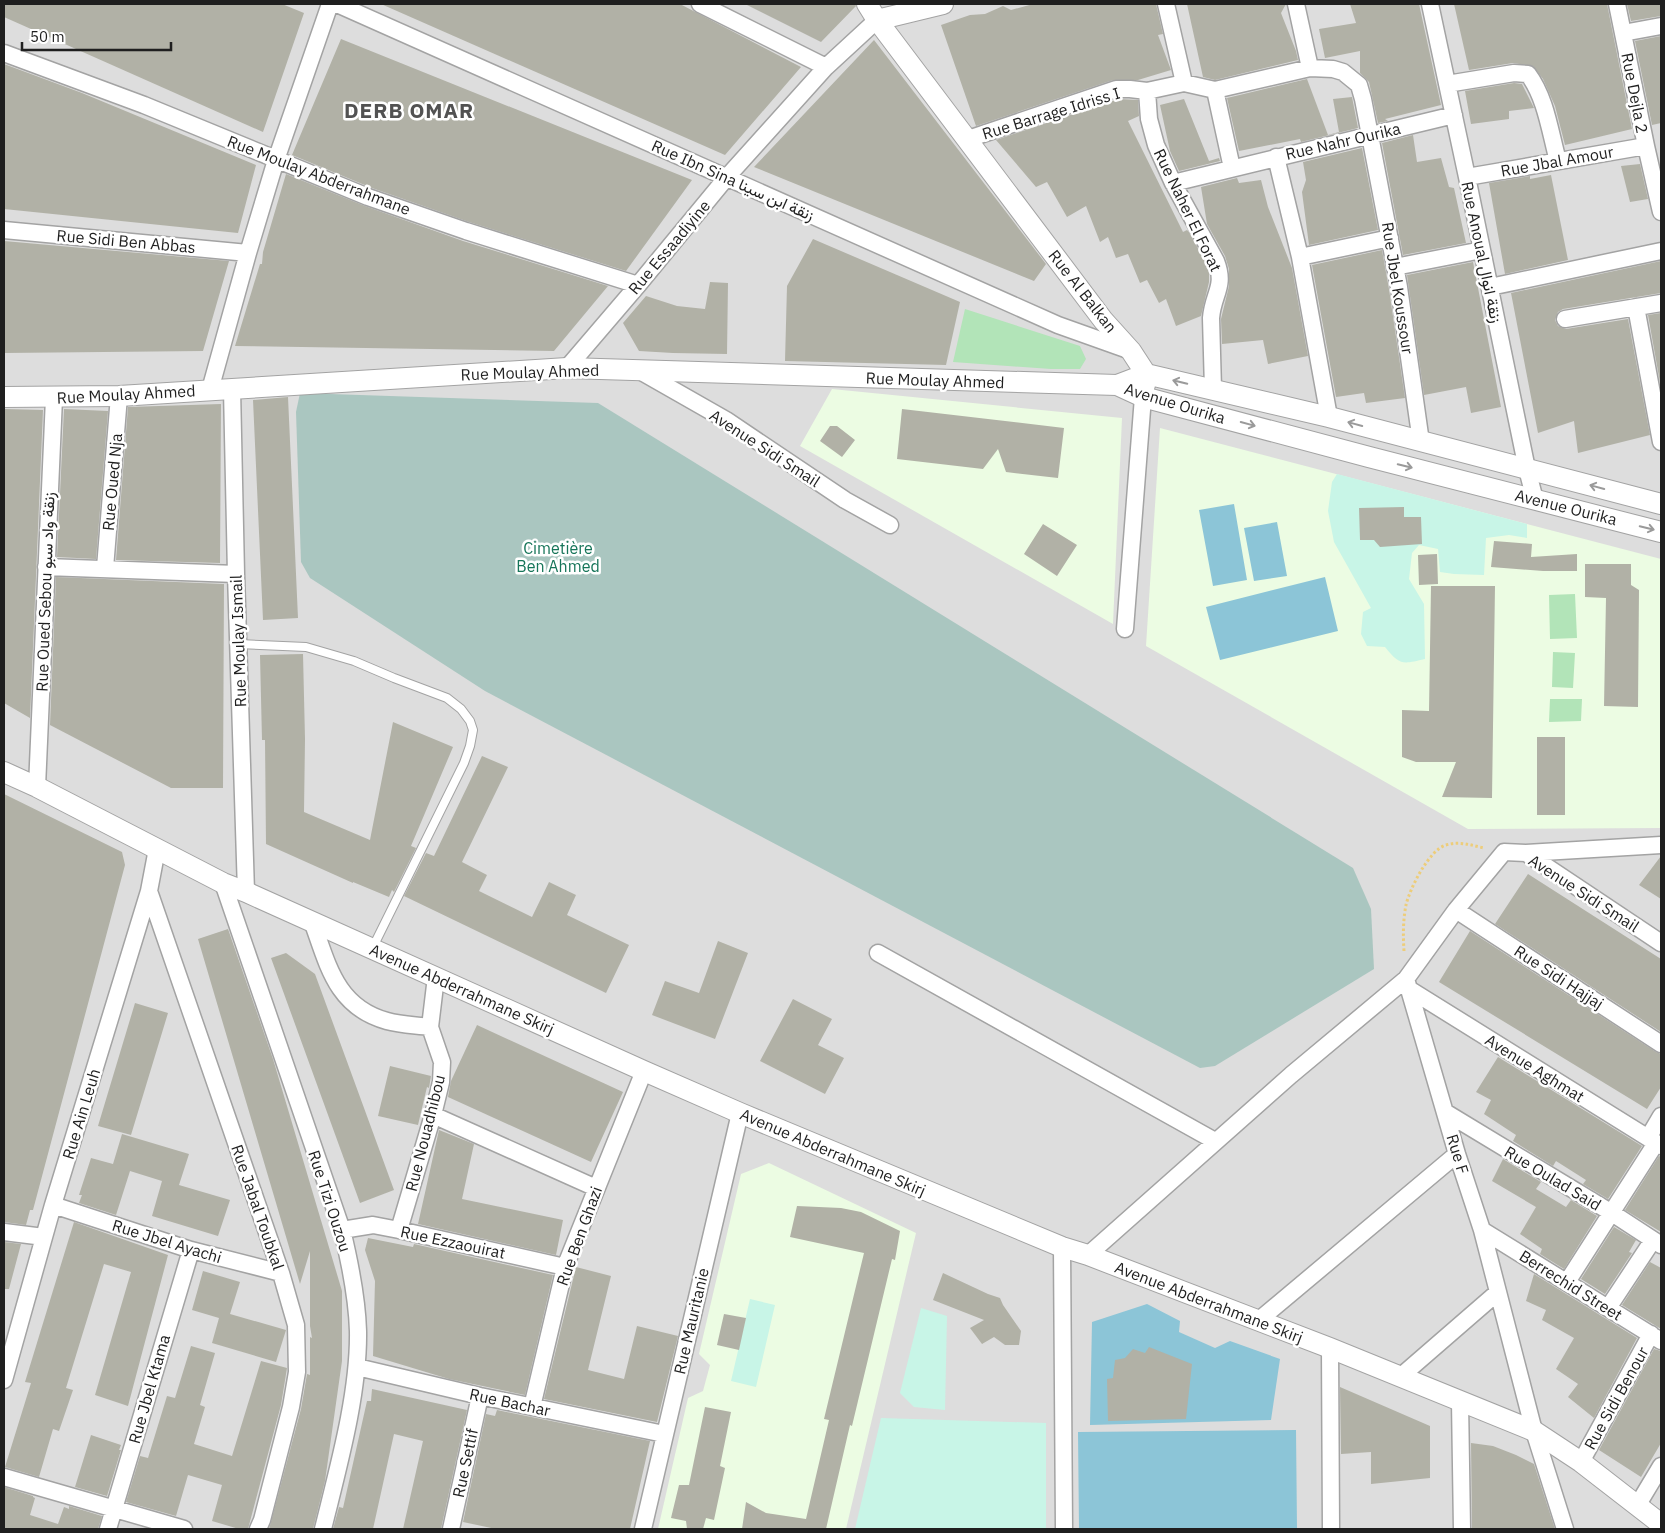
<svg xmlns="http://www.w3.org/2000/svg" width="1665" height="1533" viewBox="0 0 1665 1533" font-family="'IBM Plex Sans',Vazirmatn,sans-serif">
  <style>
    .residential { fill: #ddd }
    .education { fill: #ecfce3 }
    .grass { fill: #b2e4b8 }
    .cemetery { fill: #aac6c0 }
    .park { fill: #c8f5e7 }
    .pitch { fill: #8cc5d7 }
    .building { fill: #b1b1a6 }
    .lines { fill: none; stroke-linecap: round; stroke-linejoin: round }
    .service-casing { stroke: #a3a3a3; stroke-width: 10 }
    .minor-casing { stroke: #a3a3a3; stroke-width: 19 }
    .tertiary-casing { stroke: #a3a3a3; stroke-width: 22 }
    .path { stroke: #edcd7a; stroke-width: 3; stroke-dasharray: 2.5 2.5; stroke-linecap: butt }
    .service { stroke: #fff; stroke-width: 8 }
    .minor { stroke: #fff; stroke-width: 16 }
    .tertiary { stroke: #fff; stroke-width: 20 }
    .oneway { stroke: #9a9a9a }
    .labels { text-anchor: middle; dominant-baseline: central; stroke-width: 5; stroke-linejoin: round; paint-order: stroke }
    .street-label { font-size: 16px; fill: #1f1f1f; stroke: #fff }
    .park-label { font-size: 16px; fill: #167559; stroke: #fff }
    .district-label { font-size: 21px; font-weight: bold; letter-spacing: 1px; fill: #525252; stroke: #fff }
  </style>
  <rect width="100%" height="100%" fill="#edefe7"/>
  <path class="residential" d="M4,4H1661V1529H4Z"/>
  <path class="education" d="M832,389L1122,418L1113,624L800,446Z
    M1160,428L1661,559V828L1468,829L1146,646Z
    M769,1163L916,1233L846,1529H658L688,1398L703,1391L710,1365L699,1354L741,1174Z"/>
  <path class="grass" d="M965,309L1080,346L1086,359L1080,369H1051L953,362Z
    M1575,594L1577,638L1550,639L1549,595Z
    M1553,652L1575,653L1573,688L1552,687Z
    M1550,699H1582L1581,721L1549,722Z"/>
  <path class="cemetery" d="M300,393L598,403L1353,868L1371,909L1374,969L1215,1066L1200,1068L485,691L310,578L301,562L296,412Z"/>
  <path class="park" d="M1337,474L1527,524V538L1509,535L1486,538L1484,575L1454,574L1440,572L1438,549L1419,545L1412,553L1409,579L1424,604L1425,659C1403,664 1400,666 1385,647L1367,646L1361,634L1363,612L1371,608L1334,542L1328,511L1332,482Z
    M750,1299L775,1305L756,1387L731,1381Z
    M921,1308L947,1316L945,1410L914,1407L900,1393Z
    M881,1418L1046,1423V1529H855Z"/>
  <path class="pitch" d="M1234,504L1247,580L1213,586L1199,510Z
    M1277,522L1287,576L1254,581L1244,528Z
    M1325,577L1338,631L1220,660L1206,607Z
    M1147,1304L1180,1321L1179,1332L1215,1348L1230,1341L1280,1359L1271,1420L1090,1425L1092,1322Z
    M1296,1430L1297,1529H1079L1078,1432Z"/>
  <path class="building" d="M4,4H282L304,13L263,132L4,17Z
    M381,4H680L801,67L725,155Z
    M745,4H855L856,6L821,42Z
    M1033,4H1156L1163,34L1158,35L1171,70L1138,80H1113L976,126L941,25L970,15L985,14L1003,6L1011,10Z
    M1187,4H1286L1281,13L1296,51L1298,60L1215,80L1203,77Z
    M1350,4H1419L1441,105L1385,119L1388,121L1378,123L1369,82L1360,73V51L1325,58L1319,29L1356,23Z
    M1454,4H1607L1632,129L1565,145L1555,106L1543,79L1533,66L1513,63L1469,70Z
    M1627,4H1661V16L1631,21Z
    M1661,36V123L1652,125L1635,41Z
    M341,39L692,180L626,271L469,222L372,188L292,155Z
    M874,40L1046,264L1034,281L754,167Z
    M4,64L82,93L256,165L238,233L4,209Z
    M1307,79L1328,135L1339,132L1333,99L1352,97L1358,128L1301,142L1300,139L1239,151L1227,98Z
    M1514,83L1522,84L1534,108L1509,111V119L1471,124L1465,91Z
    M1118,99L1138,100L1139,116L1128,121L1183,232L1187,230L1189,232L1207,265L1209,272V282L1201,316L1176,326L1166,299L1159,303L1147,280L1140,283L1128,254L1116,258L1108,237L1100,242L1086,206L1067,217L1047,182L1036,187L996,140Z
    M1184,99L1209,161L1219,158L1220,161L1179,171L1170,151L1160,105Z
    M1413,135L1417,162L1441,158L1449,187L1454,188L1466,243L1403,255L1382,143Z
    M1362,148L1378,230L1309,245L1302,192L1306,180L1303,162Z
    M1640,164L1648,199L1630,202L1621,166Z
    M286,174L365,206L463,241L608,286L554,351L235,346L260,264H262L263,252Z
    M1551,175L1568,260L1505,274L1489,183L1530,176V179Z
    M1237,178L1239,183L1261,180L1268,207L1292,268L1308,356L1268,364L1263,340L1222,344L1221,319L1229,286V269L1225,256L1207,224L1201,187Z
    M813,239L960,302L946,365L785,361L787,286Z
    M4,241L229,261L203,351L4,353Z
    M1382,250L1389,289L1405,398L1366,403L1364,393L1336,397L1312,265Z
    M1661,261V293L1563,309L1558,312L1555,320L1558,326L1566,329L1628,319L1650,435L1578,453L1574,421L1538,433L1511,293Z
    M1473,262L1501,407L1471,413L1466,387L1424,395L1407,275Z
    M710,282L728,283L727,354L673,353L639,351L623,323L646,296L677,306L705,309Z
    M1661,313V388L1648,315Z
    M288,397L298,618L263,620L253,400Z
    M221,404L220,563L116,560L128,407Z
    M4,409L43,410L30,718L4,703Z
    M64,409L108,411L96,559L57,557Z
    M902,409L1064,428L1058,478L1006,472L998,449L983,469L897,459Z
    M830,426H837L855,440L842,457L820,441Z
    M1404,507V517H1421L1422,544L1380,547L1374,540H1360L1359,508Z
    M1043,524L1077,545L1057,576L1024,554Z
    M1494,541L1532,544L1531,557L1577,554V571H1543L1491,567Z
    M1437,554L1438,584L1419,585L1418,555Z
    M1585,564H1631V585L1639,590L1638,707L1604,706L1606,598L1585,597Z
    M56,577L224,584L223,788H171L50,725Z
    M1431,586H1495L1492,798L1442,797L1456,762H1416L1402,757V710L1429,711Z
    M303,654L305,739L304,812L370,840L393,722L453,747L411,846L416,848L394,892L392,890L389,897L353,882V883L266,844L265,740H262L260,655Z
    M1537,737H1565V815H1537Z
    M482,756L508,767L462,862L487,875L479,891L532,917L549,882L576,895L567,915L629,945L606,993L404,896L426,853L434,856Z
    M4,794L122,852L125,865L33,1210H30L26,1225L4,1222Z
    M1661,856V899L1639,885Z
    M1528,874L1661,959V1032L1495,924Z
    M228,929L273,1059L342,1291V1361L325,1481L313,1529H269L301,1409L307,1374L310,1375V1337L312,1338L310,1326V1251L300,1284L198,939Z
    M1470,931L1656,1052L1661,1054V1087L1647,1109L1439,982Z
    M718,941L748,953L715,1039L652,1015L665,981L699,993Z
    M286,953L315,974L394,1190L360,1203L271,958Z
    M793,999L832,1019L818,1045L844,1058L825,1094L760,1061Z
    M135,1003L168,1013L131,1135L98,1126Z
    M477,1025L623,1092L591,1162L448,1097L451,1081Z
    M1498,1057L1642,1146L1608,1199L1583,1184L1586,1180L1556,1161L1553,1166L1513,1141L1516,1135L1484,1114L1491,1100L1476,1092Z
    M390,1066L431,1076L429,1088L427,1087L418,1125L378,1116Z
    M439,1130L474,1144L462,1199L563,1220L556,1255L418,1224Z
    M122,1134L189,1154L179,1185L230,1200L218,1236L152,1216L162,1181L130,1171L116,1215L79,1203L82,1195H79L91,1158L113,1164Z
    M1659,1156L1661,1157V1232L1625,1210Z
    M1503,1159L1541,1182L1536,1189L1566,1207L1571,1200L1597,1216L1564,1269L1540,1254L1542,1249L1520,1234L1536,1207L1492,1181Z
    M797,1206L841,1208L861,1212L900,1231L895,1260L892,1259L852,1426L850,1425L826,1529H742L746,1502L766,1513L806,1519L829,1420L824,1419L864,1253L790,1237Z
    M74,1222L168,1255L128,1406L95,1395L131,1272L104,1264L66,1388L73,1390L59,1431L53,1429L39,1477L5,1467L31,1383L25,1382Z
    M1614,1227L1636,1240L1629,1252L1632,1253L1605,1294L1581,1279Z
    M368,1238L413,1247L414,1244L553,1275L525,1395L449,1379L373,1356L375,1281L365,1250Z
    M4,1242L21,1244L9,1289H4Z
    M1650,1262L1661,1268V1329L1622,1305Z
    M576,1267L611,1276L588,1370L624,1379L637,1326L678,1336L657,1422L544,1399Z
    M203,1271L240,1282L230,1314L286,1330L276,1362L212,1343L219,1318L192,1310Z
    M943,1273L988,1294L1000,1298L1003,1305L1021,1331L1019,1345H1005L994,1337L982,1344L970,1328L984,1320L933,1300Z
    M1534,1274L1637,1338L1594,1418L1568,1397L1578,1384L1556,1369L1574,1338L1542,1320L1546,1310L1526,1301Z
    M724,1314L746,1318L739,1350L717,1345Z
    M191,1346L215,1353L200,1405L205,1407L194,1444L232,1456L261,1361L287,1368L281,1405L248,1529H239L212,1521L222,1485L188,1475L176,1516L126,1502L140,1456L148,1458L167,1396L175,1398Z
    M1149,1347L1192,1364L1186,1419L1108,1421L1107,1379L1113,1378L1115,1360L1125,1358L1133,1349L1145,1353Z
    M1654,1349L1661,1351V1443L1641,1477L1599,1450Z
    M1340,1387L1430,1426V1478L1371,1484V1452L1341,1454Z
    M372,1389L467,1410L441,1529H403L423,1441L394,1434L373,1529H333L339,1507L343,1508L367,1401H371Z
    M705,1407L731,1412L720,1466L725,1468L714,1520L706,1518L703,1529H687L686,1521L671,1518L679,1485H689Z
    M497,1410L650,1441L630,1529H496L463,1522L486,1414L495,1416Z
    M91,1435L121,1445L119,1450H121L107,1496L75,1487Z
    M1471,1443L1493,1446L1516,1455L1534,1464L1555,1529H1472Z
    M4,1487L33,1496V1497L35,1498L30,1515L58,1524L64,1507L69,1509V1506L102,1516L98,1529H4Z"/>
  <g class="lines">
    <defs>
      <path id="service" d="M238,644L306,647L354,661L394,678L447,698L461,709L470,721L473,730L470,746L464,763L373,947"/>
      <path id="minor" d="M337,4L1058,325L1131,351
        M700,4L826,67
        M1166,4L1184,83
        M1296,4L1310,68
        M1430,4L1467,177L1527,469L1535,500
        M1617,4L1646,146L1661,212
        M1623,33L1661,26
        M4,53L144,105L368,197L466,231L638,285
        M1447,84L1514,73L1528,74C1546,98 1550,132 1558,161
        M1215,90L1232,168
        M1147,91L1149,119L1156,145L1173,183L1216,261C1226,287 1213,293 1211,318L1213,389
        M968,139L1116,89H1130L1147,91L1184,83L1215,90L1310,68L1333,69L1343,72L1359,85L1363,99L1399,287L1421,442
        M1276,157L1300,257L1329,417
        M1467,177L1646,146
        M1173,183L1454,115
        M4,230L248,253
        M1300,257L1390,238
        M1395,267L1482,250
        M1490,287L1661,251
        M1636,307L1661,442
        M1565,319L1661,303
        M567,368L638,285L727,177L826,67L877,20
        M640,371L726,420L845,500L890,525
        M232,389L236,574L246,892
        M210,390L248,253L276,160L330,4
        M46,567L236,574
        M105,568L119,396
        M1125,629L1143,397
        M37,787L54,398
        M1526,853L1661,845
        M223,883L342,1230C350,1263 357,1297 358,1331C359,1394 338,1468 323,1529
        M149,891L281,1273L296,1325L297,1372L291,1407L262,1520L258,1529
        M1456,910L1661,1044
        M312,921C328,965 336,1007 387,1021C401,1025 416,1025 430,1027
        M878,953L1215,1141
        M1406,979L1457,1154L1482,1230L1534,1431L1565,1529
        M1409,989L1661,1146
        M1445,1112L1612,1213L1661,1245
        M433,1115L596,1188
        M1648,1138L1661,1116
        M53,1205L191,1250L281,1273
        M342,1230L373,1225L399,1230L565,1267
        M399,1230L433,1115L441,1082L442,1062L430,1027L436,977
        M1482,1230L1661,1341
        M4,1232L44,1237
        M1062,1247L1064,1529
        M1088,1255L1291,1075L1406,979L1456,910L1504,852L1526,853L1661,943
        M1567,1282L1656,1143
        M1608,1308L1653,1240
        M1258,1321L1457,1154
        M1330,1348L1331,1529
        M357,1367L480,1396L664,1434
        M1400,1377L1498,1292
        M4,1380L53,1205L149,891L157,849
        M1460,1401L1462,1529
        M532,1407L565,1267L644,1071
        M1581,1462L1651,1334
        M4,1477L184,1529
        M1637,1506L1661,1466
        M108,1529L191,1250
        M451,1529L480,1396
        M643,1529L740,1113"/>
      <path id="tertiary" d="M867,4L877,20L1103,320L1131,351L1146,374L1145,385
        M877,20L943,4
        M1117,385L1146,374L1329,417L1661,504
        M4,397L119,396L567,368L1117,385L1143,397L1369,457L1661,532
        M4,772L37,787L223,883L246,892L644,1071L740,1113L1062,1247L1088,1255L1330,1348L1534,1431L1581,1462L1661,1524"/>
    </defs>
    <use href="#service" class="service-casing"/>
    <use href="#minor" class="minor-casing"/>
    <use href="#tertiary" class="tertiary-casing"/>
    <path class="path" d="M1404,951C1403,935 1403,920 1406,905C1410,888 1429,850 1446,845C1459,841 1471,845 1484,848"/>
    <use href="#service" class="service"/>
    <use href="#minor" class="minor"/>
    <use href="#tertiary" class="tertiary"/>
  </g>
  <defs><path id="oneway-shaft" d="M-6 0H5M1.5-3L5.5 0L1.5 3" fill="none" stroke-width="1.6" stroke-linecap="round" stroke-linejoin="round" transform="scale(1.25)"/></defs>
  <g class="oneway">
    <use href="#oneway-shaft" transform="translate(1180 382) rotate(-166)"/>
    <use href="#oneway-shaft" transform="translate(1248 424) rotate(15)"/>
    <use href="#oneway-shaft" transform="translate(1355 424) rotate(-165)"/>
    <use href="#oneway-shaft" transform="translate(1405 466) rotate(14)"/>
    <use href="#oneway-shaft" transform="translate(1597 487) rotate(-165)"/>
    <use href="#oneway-shaft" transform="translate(1647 528) rotate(14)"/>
  </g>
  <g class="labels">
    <g class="street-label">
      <text transform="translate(1635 93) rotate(79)">Rue Dejla 2</text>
      <text transform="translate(1051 113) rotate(-17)">Rue Barrage Idriss I</text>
      <text transform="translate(1343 141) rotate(-13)">Rue Nahr Ourika</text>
      <text transform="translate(1557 161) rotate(-10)">Rue Jbal Amour</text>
      <text transform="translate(319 175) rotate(21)">Rue Moulay Abderrahmane</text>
      <text transform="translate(733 180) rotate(24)">Rue Ibn Sina زنقة ابن سينا</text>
      <text transform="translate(1188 210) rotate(64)">Rue Naher El Forat</text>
      <text transform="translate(126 241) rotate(5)">Rue Sidi Ben Abbas</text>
      <text transform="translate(669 247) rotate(-50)">Rue Essaadiyine</text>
      <text transform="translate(1482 252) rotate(78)">Rue Anoual زنقة انوال</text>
      <text transform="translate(1398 288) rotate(81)">Rue Jbel Koussour</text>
      <text transform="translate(1083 291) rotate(52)">Rue Al Balkan</text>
      <text transform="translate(530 372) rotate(-2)">Rue Moulay Ahmed</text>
      <text transform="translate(935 380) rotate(2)">Rue Moulay Ahmed</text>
      <text transform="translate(126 394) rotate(-3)">Rue Moulay Ahmed</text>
      <text transform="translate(1175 403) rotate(17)">Avenue Ourika</text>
      <text transform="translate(765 448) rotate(33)">Avenue Sidi Smail</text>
      <text transform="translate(112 482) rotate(-85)">Rue Oued Nja</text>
      <text transform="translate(1566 507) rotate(14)">Avenue Ourika</text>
      <text transform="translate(45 592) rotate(-88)">Rue Oued Sebou زنقة واد سبو</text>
      <text transform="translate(238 641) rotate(-92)">Rue Moulay Ismail</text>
      <text transform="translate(1584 893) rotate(33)">Avenue Sidi Smail</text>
      <text transform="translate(1559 977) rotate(33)">Rue Sidi Hajjaj</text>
      <text transform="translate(462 989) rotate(24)">Avenue Abderrahmane Skirj</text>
      <text transform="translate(1535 1068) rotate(32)">Avenue Aghmat</text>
      <text transform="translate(81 1114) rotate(-73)">Rue Ain Leuh</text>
      <text transform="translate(425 1133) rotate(-76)">Rue Nouadhibou</text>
      <text transform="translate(833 1152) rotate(23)">Avenue Abderrahmane Skirj</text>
      <text transform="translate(1458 1154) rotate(73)">Rue F</text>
      <text transform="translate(1553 1178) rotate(31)">Rue Oulad Said</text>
      <text transform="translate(330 1201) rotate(72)">Rue Tizi Ouzou</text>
      <text transform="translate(258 1207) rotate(71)">Rue Jabal Toubkal</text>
      <text transform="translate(579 1236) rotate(-70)">Rue Ben Ghazi</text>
      <text transform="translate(167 1241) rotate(17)">Rue Jbel Ayachi</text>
      <text transform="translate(453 1242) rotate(12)">Rue Ezzaouirat</text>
      <text transform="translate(1571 1285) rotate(32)">Berrechid Street</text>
      <text transform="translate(1209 1302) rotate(21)">Avenue Abderrahmane Skirj</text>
      <text transform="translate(691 1321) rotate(-77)">Rue Mauritanie</text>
      <text transform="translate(149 1389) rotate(-74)">Rue Jbel Ktama</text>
      <text transform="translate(1616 1398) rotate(-61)">Rue Sidi Benour</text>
      <text transform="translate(510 1402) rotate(12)">Rue Bachar</text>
      <text transform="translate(465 1463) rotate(-78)">Rue Settif</text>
    </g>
    <g class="park-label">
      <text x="558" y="548">Cimetière<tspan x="558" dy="18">Ben Ahmed</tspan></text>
    </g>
    <g class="district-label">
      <text x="409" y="110">DERB OMAR</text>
    </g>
  </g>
  <rect width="1665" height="1533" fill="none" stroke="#1f1f1f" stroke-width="10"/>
  <path d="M22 42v8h149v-8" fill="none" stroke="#1f1f1f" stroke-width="2.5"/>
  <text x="30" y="42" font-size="15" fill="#1f1f1f" stroke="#ffffff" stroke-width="4" paint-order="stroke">50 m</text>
</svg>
